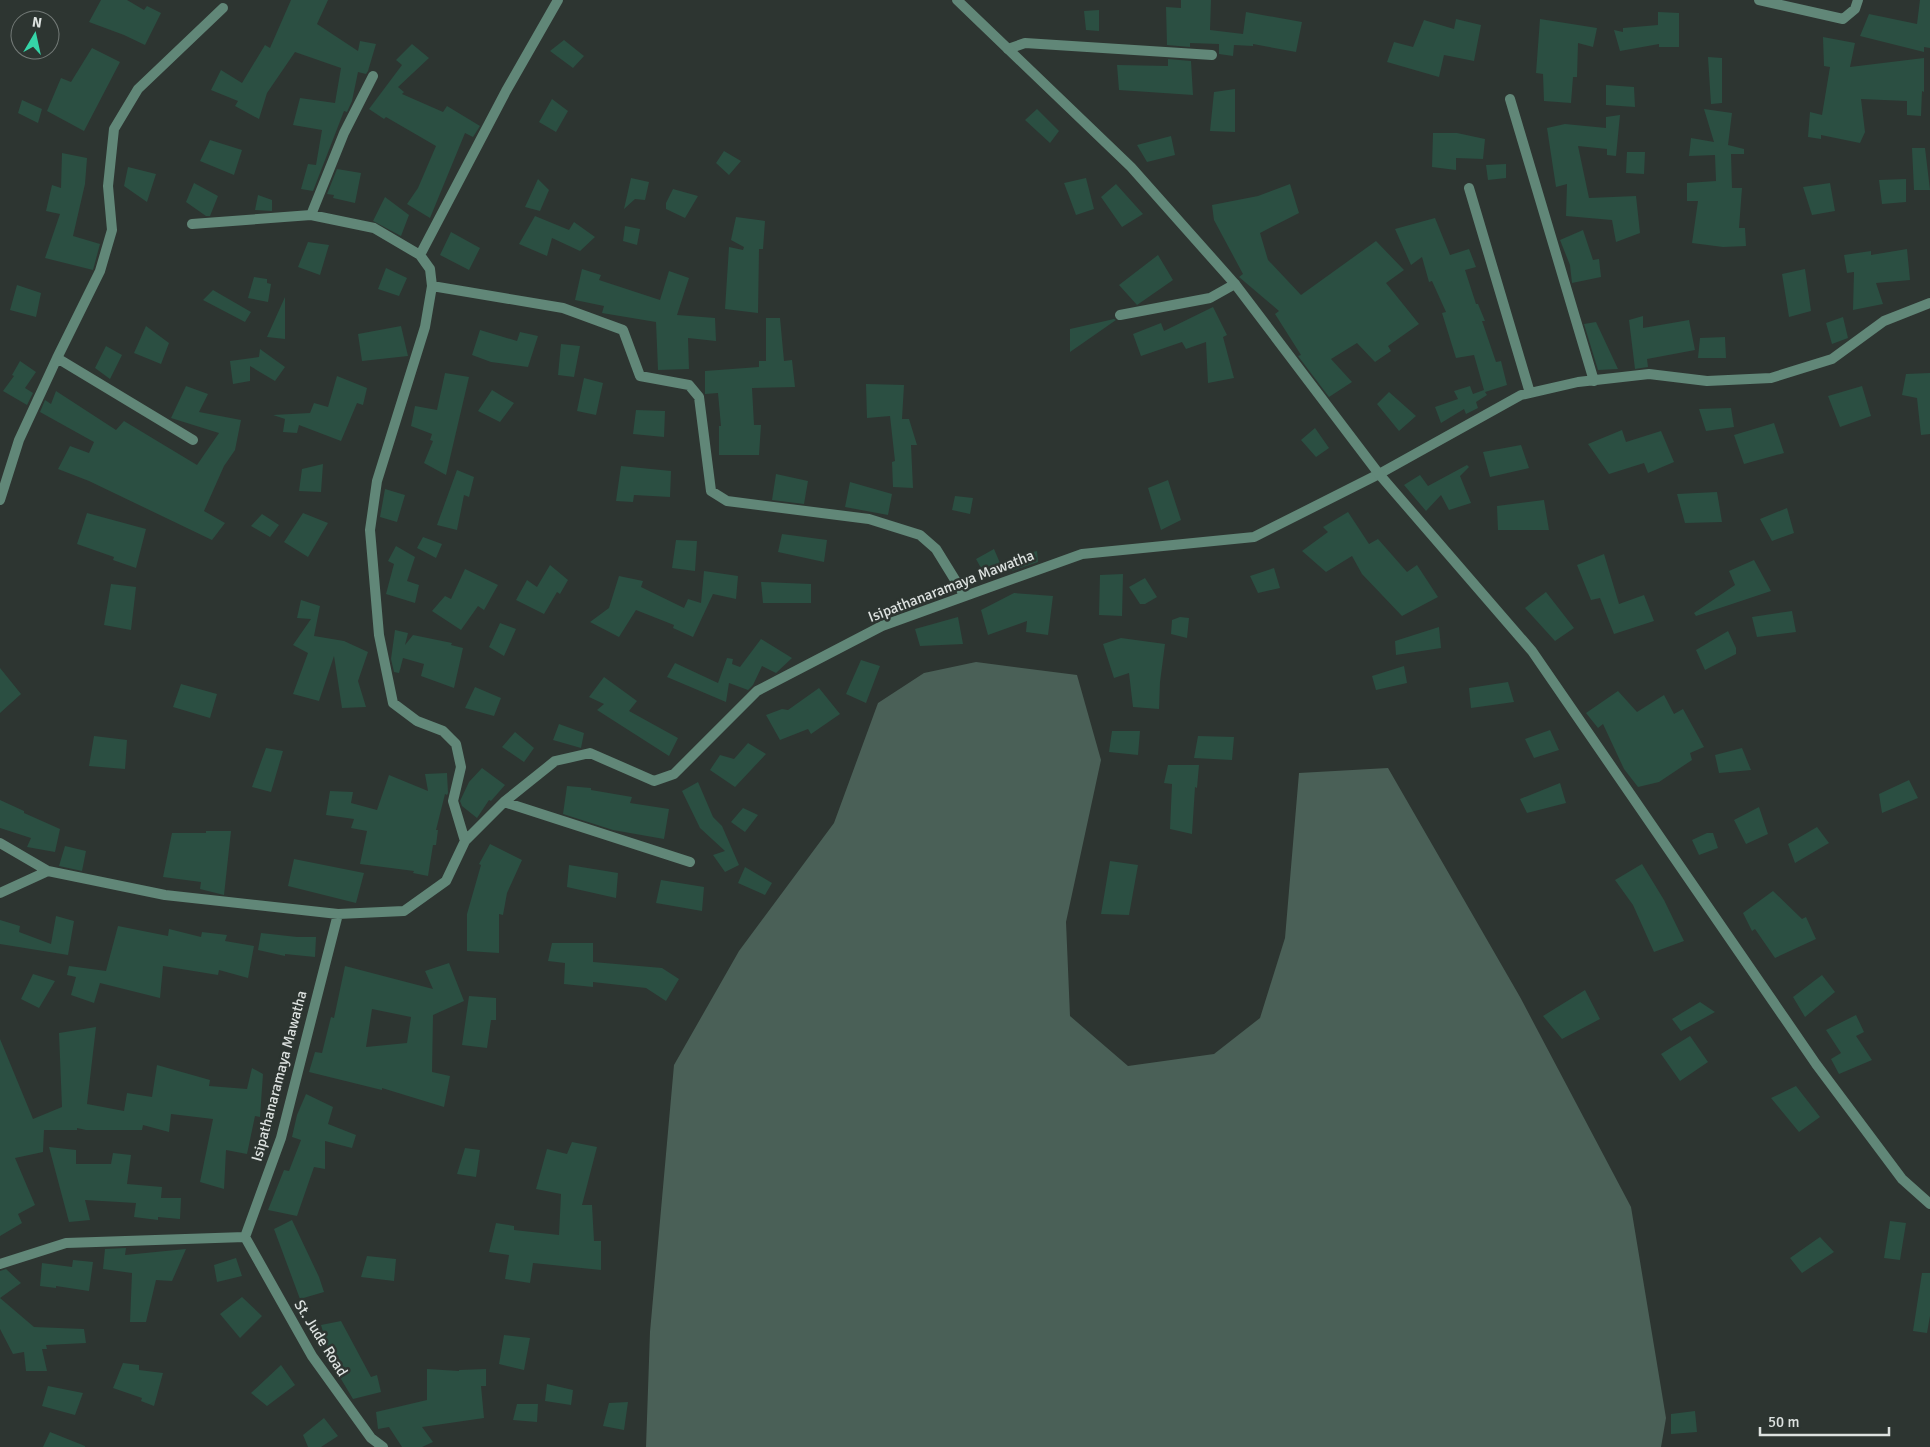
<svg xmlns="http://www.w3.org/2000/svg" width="1930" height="1447" viewBox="0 0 1930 1447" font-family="Signika,sans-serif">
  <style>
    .green { fill: #4a6057 }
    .building { fill: #2b4f42; fill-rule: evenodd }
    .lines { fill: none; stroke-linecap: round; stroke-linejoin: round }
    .minor { stroke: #618778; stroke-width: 10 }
    .tertiary { stroke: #618778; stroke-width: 10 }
    .labels { text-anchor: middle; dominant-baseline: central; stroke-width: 5; stroke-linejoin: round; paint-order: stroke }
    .street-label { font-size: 15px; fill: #dde2e0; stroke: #2d3531 }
  </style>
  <rect width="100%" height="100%" fill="#2d3531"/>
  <path class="green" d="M976,662L1077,675L1101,760L1066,922L1070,1016L1128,1066L1214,1054L1260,1018L1285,938L1299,773L1388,768L1520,997L1631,1207L1666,1418L1661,1447H646L650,1332L674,1065L739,951L834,823L878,703L924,673Z"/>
  <path class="building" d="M101,0H127L144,10L147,6L161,13L145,45L124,35L89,22Z
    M291,0H328L317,24L358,51L360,41L376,44L368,71L366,74L358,72L352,101L347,112L344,111L313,191L301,189L308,164L316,165L322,130L293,125L300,98L335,103L341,68L295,52L267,93L259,119L235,106L238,101L211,90L221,70L242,83L265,45L270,48Z
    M1181,0H1211L1210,30L1243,34L1246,12L1302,22L1296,52L1253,44V46L1234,45L1233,56L1219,54V44L1190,43V47L1167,45L1166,7L1181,8Z
    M1920,0H1930V48L1924,47V52L1860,36L1869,14L1917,24Z
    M1099,10V31L1086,30L1084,11Z
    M1658,12L1679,13V47H1659V44L1620,51L1614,30L1623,32V28L1658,25Z
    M1456,19L1481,25L1474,61L1444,55L1439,77L1387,62L1394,42L1413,47L1424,20L1454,29Z
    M1540,19L1597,28L1593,47L1578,43L1577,77H1573L1571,103L1544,101L1543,74L1536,73Z
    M1823,37L1855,43L1850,67L1924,58V92L1922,91L1921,116L1907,115V101L1861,99L1865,132L1860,143L1821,135V139L1808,137L1810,112L1822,115L1830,67L1824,66Z
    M564,40L584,56L573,68L550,51Z
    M412,44L429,58L398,87L404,92L402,94L443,112L447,106L480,126L473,137L465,133L430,218L407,204L418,188L436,146L386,117L384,119L369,109L402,65L396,60Z
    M92,48L120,62L84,131L47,111L61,78L71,82Z
    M1708,57L1722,58V103L1711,104Z
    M1168,59L1191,61L1193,95L1119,90L1117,65L1168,66Z
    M1606,85L1634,87L1635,107L1606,105Z
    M1235,89V132L1210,131L1214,92Z
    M552,99L568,111L556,132L539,122Z
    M22,100L42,109L38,123L18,113Z
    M1037,109L1059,131L1050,143L1025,120Z
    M1704,109L1732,113L1728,145L1744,149V154H1731L1732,188H1742L1739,228H1745L1746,246L1723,247L1692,243L1698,201H1687V183L1716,181L1715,155L1689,156L1691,138L1714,142Z
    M1620,115L1616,156L1607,155V149L1578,146L1589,198L1636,196L1640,233L1616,242L1612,220L1566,216L1567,184L1556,187L1547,128L1565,124L1606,128V117Z
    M1433,133H1457L1485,139L1483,159L1456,158V170L1432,167Z
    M1171,136L1175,155L1147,162L1137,145Z
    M210,140L242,150L234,175L200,161Z
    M1912,148H1925L1930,190H1914Z
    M724,151L741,161L729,175L716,163Z
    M1627,152H1645L1644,174L1626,173Z
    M62,153L87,158L85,184L73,236L100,244L93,270L45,258L60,214L46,211L52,185L61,188Z
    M1506,164V178L1488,180L1486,165Z
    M128,167L156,174L147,202L124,186Z
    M337,169L361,173L355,203L333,198L334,195L327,194Z
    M631,178L649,182L645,200L635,199L624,209Z
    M1086,178L1094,209L1076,215L1064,183Z
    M538,179L549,190L540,211L525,207Z
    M1906,179V202L1882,204L1879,180Z
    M194,183L218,196L210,216H206L186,202Z
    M1830,183L1835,211L1812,215L1803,187Z
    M1116,184L1143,214L1122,227L1101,197Z
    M1290,184L1299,213L1260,233L1268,260L1301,295L1376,241L1404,270L1386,283L1419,324L1388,346L1391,351L1375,362L1357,343L1331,359L1352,382L1329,397L1298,356L1301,355L1275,314L1279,311L1239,277L1243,274L1214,220L1212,205L1258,196Z
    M673,189L698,196L685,218L666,209V203Z
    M258,195L272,200V211L255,210Z
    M385,197L409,215L401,236L373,221Z
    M535,216L569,230L574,222L595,237L580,251L552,238L547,256L519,244Z
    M736,217L765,221L763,249H759L758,313L725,309L729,247L743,250L744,247L731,240Z
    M1435,218L1450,255L1469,249L1476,267L1465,270L1476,304H1478L1485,321H1482L1496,362L1501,361L1507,385L1485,392L1487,395L1476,402L1478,408L1466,414L1464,409L1441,423L1435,407L1458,399L1454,391L1470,386L1473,394L1484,390L1474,355L1456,358L1442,313L1446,312L1432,281L1429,282L1422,257L1411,265L1395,229Z
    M625,226L640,229L637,245L623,241Z
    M1583,230L1593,260L1599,259L1601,277L1572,283L1570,265L1560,240Z
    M451,232L480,248L469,270L440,255Z
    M308,242L329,245L320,275L298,267Z
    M1907,249L1910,280L1876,283L1883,304L1853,310L1854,272L1847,273L1844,255L1871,251V255Z
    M1158,255L1173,280L1137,305L1119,285Z
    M386,268L407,278L399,296L378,289Z
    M582,269L601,275L599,280L660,300L669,271L689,278L677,315L715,318L716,341L688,338L689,369L658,370L656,322L602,313L604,306L575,300Z
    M1805,269L1811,311L1789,317L1782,274Z
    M254,277L267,279V283L271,284L268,302L248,298Z
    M17,285L41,293L36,317L10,310Z
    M213,290L251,312L245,322L203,300Z
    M285,297V339L267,337Z
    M1213,307L1227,335L1223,337L1234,378L1208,383L1206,342L1186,349L1182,342L1141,356L1133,334L1161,323L1164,331Z
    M1643,316V328L1689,320L1695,350L1647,359L1648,367L1635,369L1629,320Z
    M1843,317L1848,338L1832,344L1826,323Z
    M766,318H780L784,361L792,360L795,387L752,388L754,425H761L759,455H719V426H721L718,393L705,394V371L759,367V361H766Z
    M1114,319L1116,320L1070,352V329Z
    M1596,322L1618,369L1598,370L1584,324Z
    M146,326L169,343L161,364L134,353Z
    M401,326L408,356L362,361L358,334Z
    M480,330L517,341L520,332L538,336L528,367L491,362L472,355Z
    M1725,337L1726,358H1698L1700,338Z
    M561,344L580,346L574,377L558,375Z
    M106,346L122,355L110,379L95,368Z
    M260,349L285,367L275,381L250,366V381L233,384L230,361L259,357Z
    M20,361L36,372L25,388L33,393L27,405L3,391L14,376L12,375Z
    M445,373L469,377L446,475L424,463L433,441L430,440L432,434L411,426L415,406L437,410Z
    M1930,373V434L1921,435L1917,398L1902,395L1906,374Z
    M337,376L367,388L363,405L357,403L341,441L299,425L297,433L283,432L285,419L273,415L310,413L314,403L328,407Z
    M584,378L603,383L596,415L577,411Z
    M866,384L904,385L902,419H909L917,445H911L913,488L893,487L892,462L895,461L890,416L867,418Z
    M186,386L208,394L199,412L241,420L235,450L224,466L204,511L225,523L212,540L89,481L58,469L70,446L89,453L94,442L40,412L45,400L51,404L56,391L116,430L124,421L197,465L219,433L171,418Z
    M1862,386L1871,416L1840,427L1828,396Z
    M492,390L514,403L500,422L478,411Z
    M1389,392L1416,416L1399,431L1377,404Z
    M1731,408L1734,427L1706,431L1699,409Z
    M636,410L665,411L664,437L633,434Z
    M1774,423L1784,453L1744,464L1734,435Z
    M1315,428L1329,448L1316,457L1301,440Z
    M1622,430L1626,442L1661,431L1674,462L1648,473L1644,463L1609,474L1588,444Z
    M1521,445L1529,468L1490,477L1483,452Z
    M323,464L321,492L299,491L302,469Z
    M1467,465L1469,467L1460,476L1471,503L1449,510L1441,495L1426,511L1404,485L1420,475L1428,486Z
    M621,466L671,471L670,497L634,495L633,502L616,501Z
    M457,470L474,477L469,497L464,495L457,530L437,525Z
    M776,474L808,481L804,504L772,500Z
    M1168,480L1181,520L1161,530L1148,488Z
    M850,482L892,494L888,515L845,507Z
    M385,489L405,495L397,522L380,517Z
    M1717,492L1722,522L1685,523L1677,494Z
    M955,496L973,498L970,514L952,510Z
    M1544,500L1549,530H1498L1497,506Z
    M1787,508L1794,533L1772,541L1760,519Z
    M1348,512L1369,544L1378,539L1407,572L1417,565L1438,597L1402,616L1362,574L1352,556L1326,572L1302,551L1328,532L1323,527Z
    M87,513L146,529L136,568L113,560L114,557L77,544Z
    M303,513L328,523L308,557L284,542Z
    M262,514L279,525L270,537L251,526Z
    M782,534L827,540L824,562L778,552Z
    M423,537L442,544L436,558L417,548Z
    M676,540L697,541L695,571L672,568Z
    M396,546L415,557L407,581L419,585L415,603L386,594L394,564L388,561Z
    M994,549L1003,570L986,577L976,559Z
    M1037,551L1038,562L1012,571V557Z
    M1604,554L1619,604L1644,595L1654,621L1614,634L1600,598L1591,600L1577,565Z
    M1754,560L1771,591L1696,616L1694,613L1735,585L1729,571Z
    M550,565L568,580L560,594L557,592L544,614L516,600L527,580L537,587Z
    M1274,568L1280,588L1258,593L1250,576Z
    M465,569L498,585L484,610L478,606L461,630L432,611L445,596L451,599Z
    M704,571L738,576L736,599L713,594L693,637L673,628L674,625L636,610L619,637L590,622L609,608L619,576L643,581L641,587L684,608L688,599L701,603Z
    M1123,574L1122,616L1099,615L1100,575Z
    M1145,578L1157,597L1145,604H1140L1129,587Z
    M761,582L811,584V603H763Z
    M111,584L136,587L131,630L104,625Z
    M1546,592L1574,628L1555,641L1525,608Z
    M1014,593L1053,596L1048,635L1026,632L1027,621L988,635L981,610Z
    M301,600L320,606L314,636L344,641L368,652L358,681L366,707L342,708L334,656L319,701L293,694L308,653L293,645L311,619L297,618Z
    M1792,611L1796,632L1757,637L1752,617Z
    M958,617L963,644L920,646L915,629Z
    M1180,617L1189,618L1187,638L1171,634L1172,620Z
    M500,623L516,629L504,656L489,647Z
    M1439,627L1441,648L1396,655L1395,641Z
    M395,630L408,633L405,645L413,635L452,643L451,645L463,648L454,688L421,676L424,664L403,658L399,673L394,672L391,659Z
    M1728,631L1736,648V654L1705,670L1696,650Z
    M1121,638L1165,644L1160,682L1159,709L1133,707L1129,673L1114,678L1103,644Z
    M761,639L792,658L776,673L762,666L753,685L748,690L729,683L726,702L667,677L675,663L718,683L727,658L733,659L732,664L740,667Z
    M861,660L880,666L866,703L846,694Z
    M1404,666L1407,683L1376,690L1372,676Z
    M0,668L21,694L0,713Z
    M604,677L637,701L629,711L678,738L669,756L597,710L604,704L589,697Z
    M1508,682L1514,702L1471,708L1469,688Z
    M181,684L217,694L210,718L173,707Z
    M475,687L501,698L494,716L465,708Z
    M819,688L840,714L811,734L808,729L780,740L766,715L782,709L788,710Z
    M1618,691L1637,712L1664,695L1674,714L1683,709L1704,747L1690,753L1692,760L1659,782L1638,787L1624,769L1603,724L1598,728L1586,713Z
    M559,724L584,733L581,748L553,740Z
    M1550,730L1559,750L1534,758L1525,739Z
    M1112,731H1140L1138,755L1109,752Z
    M515,732L534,748L524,762L502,747Z
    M94,736L127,740L125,769L89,766Z
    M1198,736L1234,737L1232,760L1194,758Z
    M748,743L766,754L735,787L710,770L720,755L734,759Z
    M266,748L283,751L271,792L252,787Z
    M1742,748L1751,770L1719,773L1715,755Z
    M1168,765H1199L1197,788L1195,787L1192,834L1170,829L1172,784L1164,783Z
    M482,768L505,785L491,801L489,800L477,818L462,806L460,801L469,782Z
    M447,773L448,793L447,795L445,794L436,830H438L436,845H433L428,876L413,873L414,871L360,864L367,831L351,828L354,819L326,815L330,791L353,792L351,803L377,810L389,775L428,791L425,774Z
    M1909,780L1918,798L1882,813L1879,794Z
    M698,782L713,817L722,826L739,865L725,872L713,855L725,851L700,828L682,791Z
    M1560,783L1566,803L1527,813L1520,799Z
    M567,786L591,788V790L632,797L630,803L669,809L664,839L613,830L563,814Z
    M0,800L24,811V813L60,829L55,852L27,847L31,838L0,828Z
    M1759,807L1768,834L1746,844L1734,820Z
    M743,808L758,815L745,832L731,822Z
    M1817,827L1829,843L1795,863L1788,844Z
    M206,831H231L224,895L200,889L201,882L163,877L172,833H206Z
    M1707,833H1713L1718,848L1699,855L1692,840Z
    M490,844L522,860L507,893L503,915L499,914V953L467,951V914L481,865L479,864Z
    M65,846L86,851L82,871L59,866Z
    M294,859L364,873L356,903L288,886Z
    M1110,861L1138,865L1129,915L1101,914Z
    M1642,864L1664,900L1684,941L1654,952L1633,905L1615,880Z
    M569,865L618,873L616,898L567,887Z
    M745,867L772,883L765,895L738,883Z
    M661,880L704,887L702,911L656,903Z
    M1773,891L1802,919L1806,917L1816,939L1775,958L1755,929L1752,931L1743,913Z
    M56,916L74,921L68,955L0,944V920L20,926L19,932L51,944Z
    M118,926L168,936L169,929L201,937L202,932L227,935L225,941L254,946L248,978L219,970L218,975L163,966L160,998L100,983L94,1003L71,995L76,977L67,975L69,966L106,971Z
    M261,933L297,937H316L315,957L285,954V956L258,950Z
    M552,943H593V962L662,968L679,979L666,1001L646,988L593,982V987L564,984L565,963L548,961Z
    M449,963L464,1001L433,1015L432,1072L450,1076L444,1107L382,1088V1090L309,1072L315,1052L322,1053L331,1017L334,1018L345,966L433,989L425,971ZM372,1009L411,1017L407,1043L366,1047Z
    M33,974L55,981L39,1008L21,999Z
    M1822,975L1835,992L1805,1017L1793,997Z
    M1585,990L1600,1019L1562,1039L1543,1016Z
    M469,996L496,998V1020H491L487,1048L462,1045Z
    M1700,1002L1715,1012L1681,1031L1672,1019Z
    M1856,1015L1864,1032L1856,1036L1872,1060L1839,1074L1831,1059L1841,1053L1826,1030Z
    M96,1027L87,1104L124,1111L127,1093L152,1097L157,1065L210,1080L209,1086L247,1089L252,1068L263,1074L260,1117L255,1116L247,1154L226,1150L224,1189L200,1182L213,1119L171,1114L169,1132L143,1125L142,1130H86L77,1128V1130H44L43,1152L15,1158L35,1205L18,1214L22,1223L0,1236V1039L33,1119L62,1107L59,1033Z
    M1690,1036L1708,1062L1680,1081L1661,1054Z
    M1796,1086L1820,1117L1799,1132L1771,1098Z
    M306,1094L333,1107L328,1124L356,1135L352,1148L325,1141V1169L314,1167L297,1216L268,1210L284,1170L289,1171L301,1140L292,1137L297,1115Z
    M572,1142L597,1147L582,1205H592L594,1241H601V1270L533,1263L530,1283L505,1279L509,1255L489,1252L496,1223L514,1226V1230L559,1235L561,1194L536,1189L547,1149L567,1154Z
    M49,1147L76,1150V1164H111L113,1153L131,1155L127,1184L162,1187L161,1198H181L180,1219L158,1217V1220L134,1217L136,1203L85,1200L90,1220L69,1222Z
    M465,1148L480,1150L476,1177L457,1174Z
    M292,1220L319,1277L324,1292L300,1299L274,1229Z
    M1890,1221L1906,1223L1900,1260L1884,1258Z
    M1820,1237L1834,1252L1802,1273L1790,1258Z
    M126,1248L125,1255L186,1249L172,1281L156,1280L146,1322H130L132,1273L103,1269L105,1249Z
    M367,1256L396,1259L394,1281L361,1277Z
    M236,1258L242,1276L217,1282L214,1265Z
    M73,1260L93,1262L89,1291L56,1286V1288L40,1286L42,1263L72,1267Z
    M6,1269L21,1283L0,1298V1271Z
    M1922,1273H1930V1316L1927,1333L1913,1331Z
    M242,1297L262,1316L240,1338L220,1314Z
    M0,1298L34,1327L84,1329L86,1343L46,1345L47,1349H42L47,1371H26L24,1352L13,1354L0,1329Z
    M341,1321L371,1377L377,1375L381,1392L353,1399L338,1374H336L321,1325Z
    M504,1335L530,1338L524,1370L499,1364Z
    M123,1363L139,1365V1370L163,1373L154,1406L141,1401L142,1398L113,1388Z
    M281,1365L295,1385L267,1406L251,1393Z
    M427,1369L459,1371V1370L486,1369V1386H481L484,1418L422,1427L433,1442L422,1447H402L389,1427L378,1429L376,1412L427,1400Z
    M547,1384L573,1390L571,1405L545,1401Z
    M48,1386L83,1393L75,1415L42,1406Z
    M628,1402L624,1430L603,1426L609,1403Z
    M517,1404H538L537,1422L513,1420Z
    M1695,1411L1697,1432L1671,1434V1414Z
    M324,1418L338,1436L321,1447H308L303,1435Z
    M50,1432L85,1446V1447H43Z"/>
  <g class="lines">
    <path class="minor" d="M1759,0L1843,19L1855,9L1858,0
      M1008,49L1025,43L1212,55
      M1510,99L1594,381
      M1469,188L1530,393
      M311,215L344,133L373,76
      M192,224L311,215L374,228L420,255L430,269L432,286L425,327L377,481L370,530L379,635L393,703L417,721L443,731L456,744L461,767L453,801L465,841
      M420,255L506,91L558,0
      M432,286L563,308L623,330L640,376L689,385L699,397L711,491L727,501L869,519L920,535L936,549L965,596
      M1120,315L1210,298L1235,284
      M57,358L193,440
      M0,500L19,440L57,358L100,271L112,230L108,186L114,129L138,89L223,8
      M504,802L690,862
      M0,843L48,871
      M0,893L48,871L165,895L338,914L404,911L446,881L465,841L504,802L555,761L590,753L654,781L674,774L757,691L882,626L1082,554L1254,537L1379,474L1521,395L1578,382L1649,374L1707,381L1771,378L1832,359L1884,321L1930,303
      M245,1237L312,1356L371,1438L383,1447
      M0,1264L66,1243L245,1237L281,1138L338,914"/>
    <path class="tertiary" d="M957,0L1131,167L1235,284L1379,474L1532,651L1816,1064L1902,1179L1930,1204"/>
  </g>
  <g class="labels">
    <g class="street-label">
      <text transform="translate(951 586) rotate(-21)">Isipathanaramaya Mawatha</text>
      <text transform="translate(279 1076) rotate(-75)">Isipathanaramaya Mawatha</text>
      <text transform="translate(321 1338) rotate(58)">St. Jude Road</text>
    </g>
  </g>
  <g transform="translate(35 35) rotate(9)"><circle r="24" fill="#2d3531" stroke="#737a77"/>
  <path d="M0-4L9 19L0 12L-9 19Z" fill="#35d4a7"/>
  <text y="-8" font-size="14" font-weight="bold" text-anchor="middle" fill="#dde2e0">N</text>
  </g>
  <path d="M1760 1427v8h129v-8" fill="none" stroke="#dde2e0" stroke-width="2.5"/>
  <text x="1768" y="1427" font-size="15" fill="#dde2e0" stroke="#2d3531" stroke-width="4" paint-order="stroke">50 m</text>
</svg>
